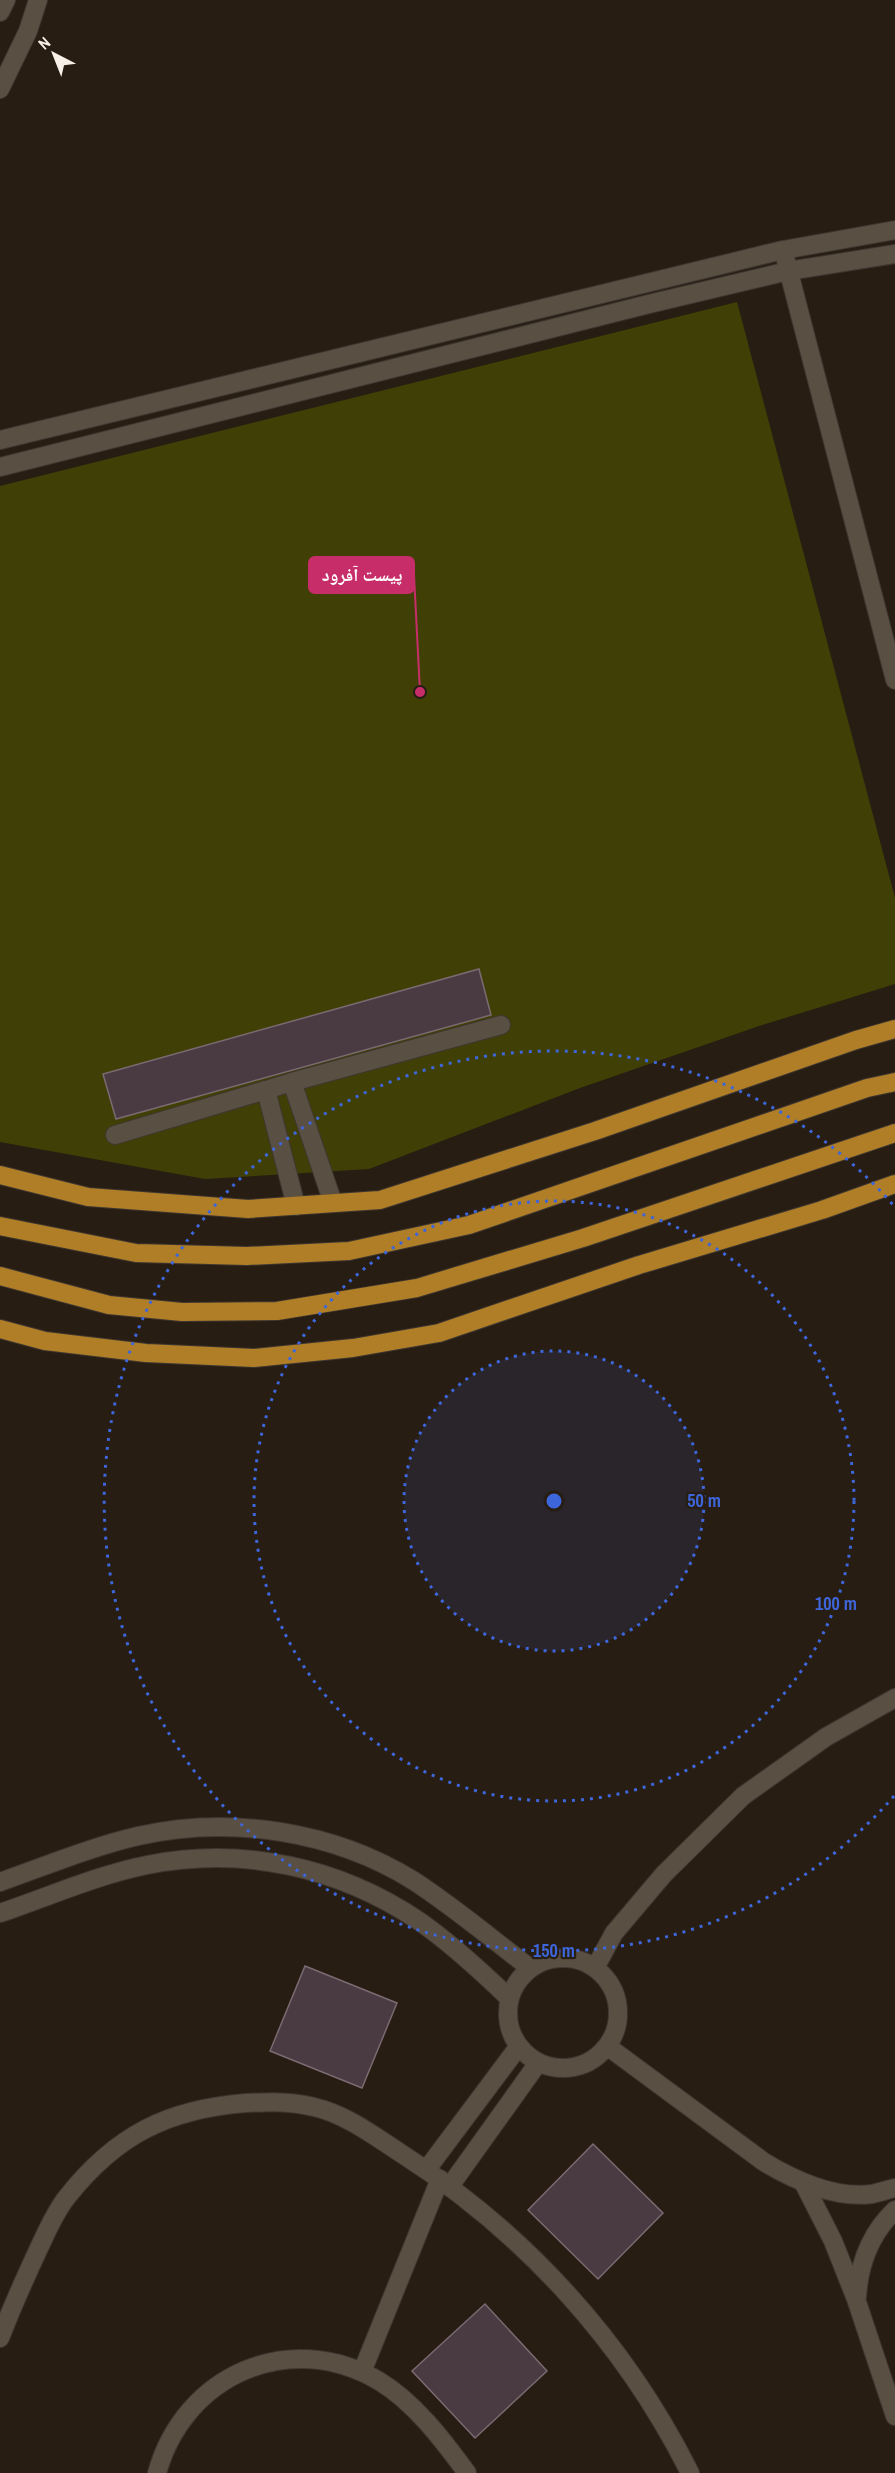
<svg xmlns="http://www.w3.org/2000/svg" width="895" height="2473" viewBox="0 0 895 2473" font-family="'Archivo Narrow','Noto Naskh Arabic',sans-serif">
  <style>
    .green { fill: #404006 }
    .building { fill: #4a3a41; stroke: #7b6a72; stroke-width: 1.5 }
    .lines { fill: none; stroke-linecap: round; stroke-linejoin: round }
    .minor-casing { stroke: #3e3630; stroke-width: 20 }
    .major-casing { stroke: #3e3630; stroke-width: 20 }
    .minor { stroke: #5a4f43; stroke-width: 18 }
    .major { stroke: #af7e26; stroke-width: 18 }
    .ring { fill: none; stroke: #3e66db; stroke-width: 3; stroke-dasharray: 3 6 }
    .centre { fill: #3e66db; stroke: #271d13; stroke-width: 3 }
    .ring-label { font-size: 18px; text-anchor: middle; font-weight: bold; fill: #3e66db; stroke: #271d13; stroke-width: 4.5; stroke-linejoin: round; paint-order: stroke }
    .leader { fill: none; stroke: #c72e69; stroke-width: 2 }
    .callout-dot { fill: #c72e69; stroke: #271d13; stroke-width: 2 }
    .callout { fill: #c72e69; stroke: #c72e69; stroke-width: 2 }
    .callout-label { font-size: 18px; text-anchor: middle; font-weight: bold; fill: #fff }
  </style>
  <rect width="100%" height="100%" fill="#271d13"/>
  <path class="green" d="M737,302L895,898V984L759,1026L580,1088L369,1169L205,1179L0,1142V486Z"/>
  <path class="building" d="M479,969L491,1015L116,1119L103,1074Z
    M305,1966L397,2003L362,2088L270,2051Z
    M593,2144L663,2213L598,2279L528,2210Z
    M485,2304L547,2371L475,2438L412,2371Z"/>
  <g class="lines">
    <defs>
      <path id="minor" d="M0,12L6,0
        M0,89L28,31L38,0
        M786,261L895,680
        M0,440L783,250L895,230
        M0,467L653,303L788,271L895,254
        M292,1082L266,1090L296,1206
        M115,1135L266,1090
        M333,1203L292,1082L501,1025
        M0,1882C45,1866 91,1847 138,1836C230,1815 334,1831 414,1881C454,1907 492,1939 530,1968
        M0,1913C48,1897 97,1875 147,1865C243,1846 339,1867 419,1921C452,1944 481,1971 509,1998
        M508 2013a55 55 0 1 1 110 0a55 55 0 1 1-110 0Z
        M595,1968L614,1933L664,1874L743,1796L826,1737L895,1698
        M607,2046L764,2162C794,2180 835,2199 872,2194C880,2192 887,2190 895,2188
        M427,2169L519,2046
        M803,2182L833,2241L856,2299L895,2416
        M450,2186L538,2063
        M857,2297C859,2264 871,2233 895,2210
        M0,2338C12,2307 25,2278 39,2248C47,2231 55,2212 67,2197C116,2135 168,2109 246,2103C269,2102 291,2101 314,2107C345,2114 373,2135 399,2152C523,2231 624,2341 690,2473
        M362,2372L440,2179
        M157,2473C184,2375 290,2328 379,2381C414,2402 443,2440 467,2473"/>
      <path id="major" d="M0,1175L88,1197L248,1209L380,1200L595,1131L856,1040L895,1029
        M0,1226L136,1253L247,1256L349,1251L469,1225L867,1088L895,1082
        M0,1276L109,1305L182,1312L277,1311L417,1288L583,1238L895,1133
        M0,1329L45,1341L146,1353L254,1358L353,1348L439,1333L639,1265L822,1210L895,1184"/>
    </defs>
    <use href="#minor" class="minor-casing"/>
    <use href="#major" class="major-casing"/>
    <use href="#minor" class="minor"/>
    <use href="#major" class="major"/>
  </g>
  <circle cx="554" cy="1501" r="150" fill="#3e66db" fill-opacity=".12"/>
  <g class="ring">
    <circle cx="554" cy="1501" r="150"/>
    <circle cx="554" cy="1501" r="300"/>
    <path d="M894 1796A450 450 0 1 1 894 1206"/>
  </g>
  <circle cx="554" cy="1501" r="9" class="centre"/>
  <g class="ring-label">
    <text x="704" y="1507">50 m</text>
    <text x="836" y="1610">100 m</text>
    <text x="554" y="1957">150 m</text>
  </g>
  <path class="leader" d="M420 692L414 575"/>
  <circle class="callout-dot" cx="420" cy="692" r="6"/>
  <rect class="callout" x="309" y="557" width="105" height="36" rx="6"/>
  <g class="callout-label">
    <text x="362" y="581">پیست آفرود</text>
  </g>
  <g transform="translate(54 54) rotate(318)" stroke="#271d13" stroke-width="4.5" paint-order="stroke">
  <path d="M0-4.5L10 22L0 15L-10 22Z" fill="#f7f0e9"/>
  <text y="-9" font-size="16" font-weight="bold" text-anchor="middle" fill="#f7f0e9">N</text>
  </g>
</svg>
